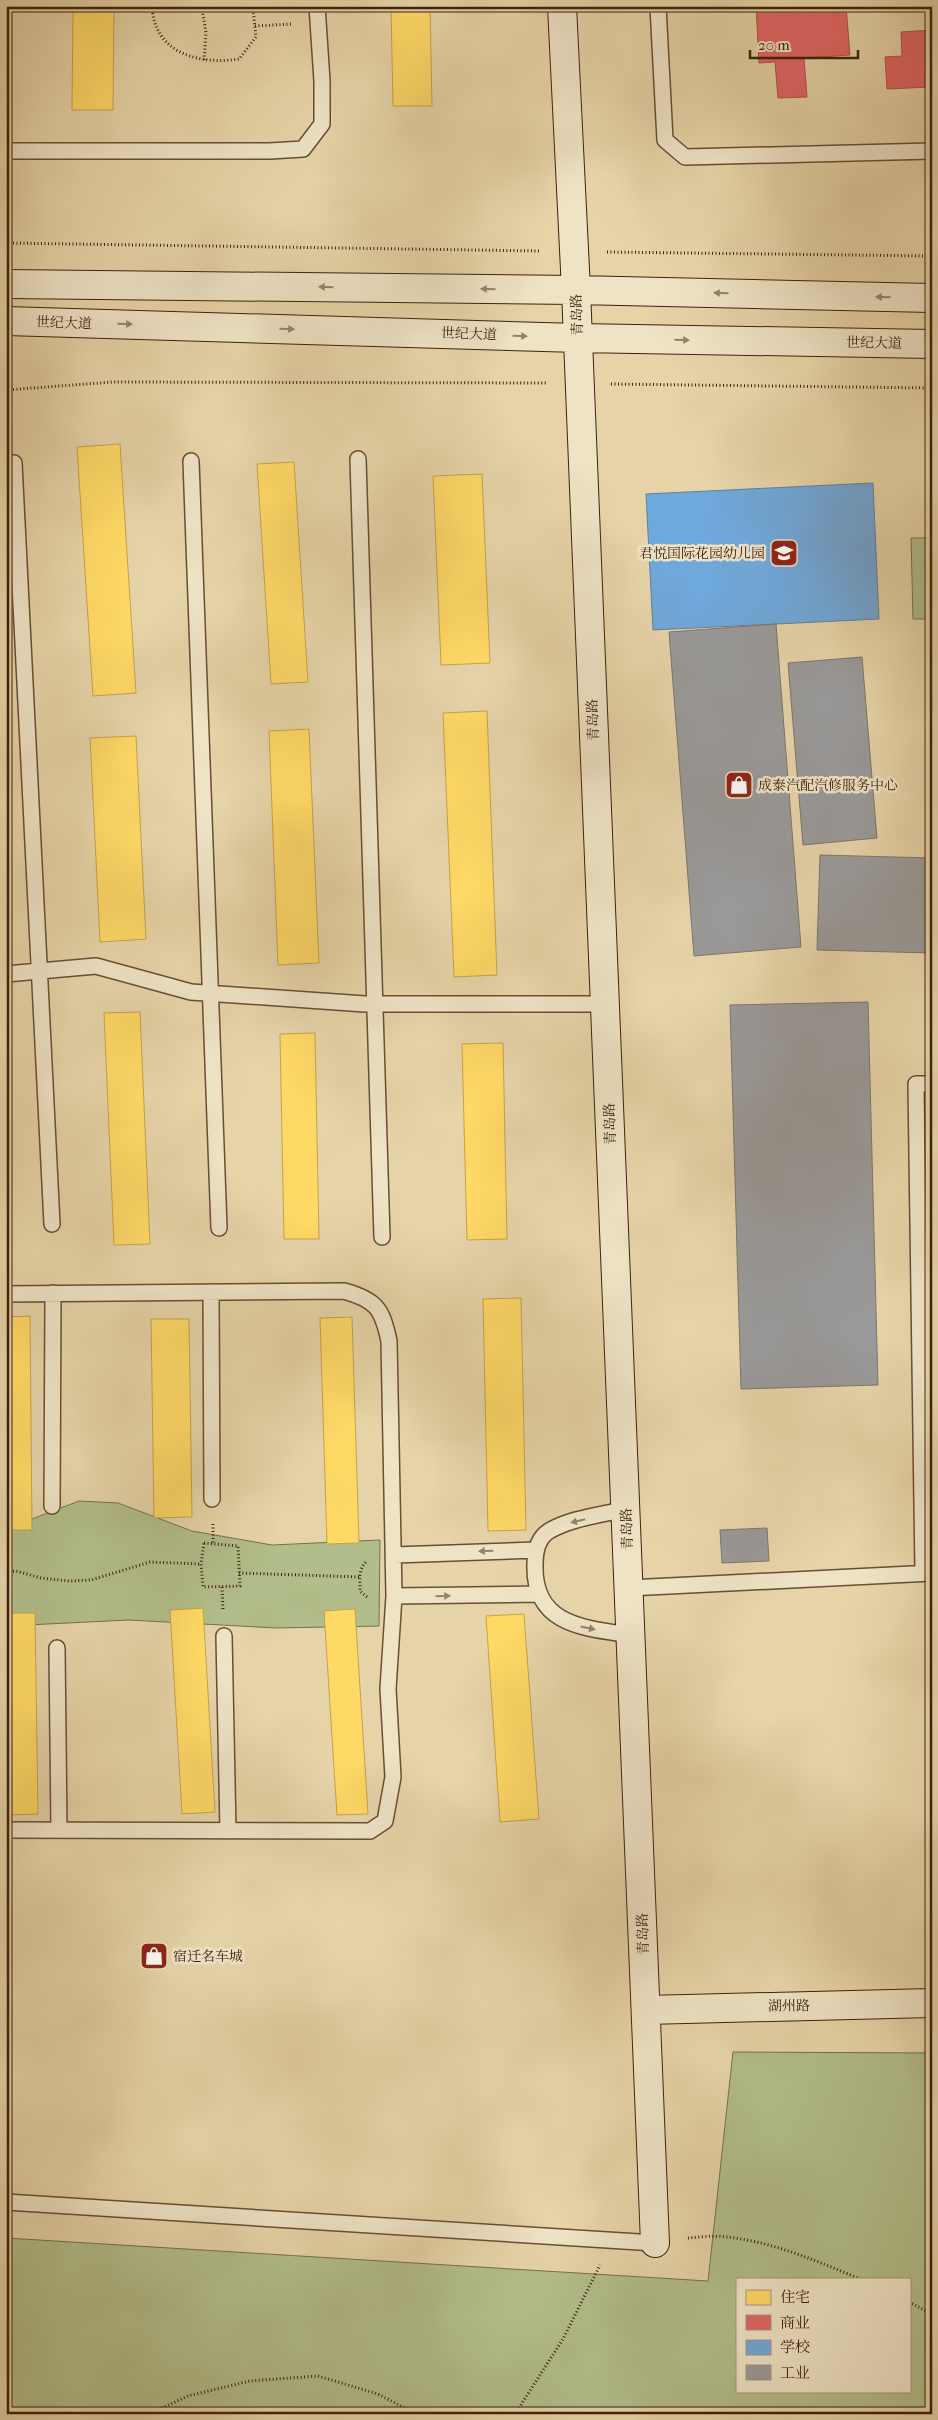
<svg xmlns="http://www.w3.org/2000/svg" width="938" height="2420" viewBox="0 0 938 2420" font-family="'IM FELL French Canon','Noto Serif SC',serif">
  <style>
    .green { fill: #b1bd8a; stroke: #786f4b; fill-rule: evenodd }
    .homes { fill: #ffd966; stroke: #c5a24b }
    .shops { fill: #e06666; stroke: #af514b }
    .schools { fill: #6fa8dc; stroke: #60809e }
    .industry { fill: #999; stroke: #7e756f }
    .lines { fill: none; stroke-linecap: round; stroke-linejoin: round }
    .lane-casing { stroke: #684e33; stroke-width: 18 }
    .secondary-casing { stroke: #3e210c; stroke-width: 30 }
    .path { stroke: #3e210c; stroke-width: 3; stroke-dasharray: 1 2.5; stroke-linecap: butt }
    .lane { stroke: #efe3c6; stroke-width: 15 }
    .secondary { stroke: #efe3c6; stroke-width: 28 }
    .oneway { fill: #968269 }
    .labels { text-anchor: middle; dominant-baseline: central; stroke-width: 5; stroke-linejoin: round; paint-order: stroke }
    .street-label { font-size: 14px; fill: #3e210c; stroke: #efe3c6 }
    .poi-label { font-size: 14px; fill: #3e210c; stroke: #efe3c6; text-anchor: start }
  </style>
  <rect width="100%" height="100%" fill="#e6d4a8"/>
  <filter id="stains"><feTurbulence type="fractalNoise" baseFrequency=".004" numOctaves="4"/><feColorMatrix values="0 0 0 0 .2 0 0 0 0 .09 0 0 0 0 .02 0 0 0 .5 -.17"/></filter>
  <radialGradient id="worn" r=".72"><stop offset=".6" stop-color="#630" stop-opacity="0"/><stop offset="1" stop-color="#630" stop-opacity=".3"/></radialGradient>
  <path class="green" d="M911,538H932V619H913Z
    M79,1501L118,1503L192,1531L272,1545L380,1540L379,1626L276,1628L129,1620L6,1626V1529Z
    M733,2052L932,2053V2414H6V2238L708,2281ZM737,2279H909V2391H737Z"/>
  <path class="homes" d="M73,6H114L113,110H72Z
    M391,6H430L432,106H393Z
    M120,444L136,693L93,696L77,447Z
    M294,462L308,682L271,684L257,464Z
    M482,474L490,663L441,665L433,476Z
    M487,711L497,975L454,977L443,713Z
    M309,729L319,963L278,965L269,731Z
    M136,736L146,939L100,942L90,738Z
    M140,1012L150,1244L114,1245L104,1013Z
    M315,1033L319,1239H284L280,1034Z
    M503,1043L507,1239L467,1240L462,1044Z
    M521,1298L526,1530L488,1531L483,1299Z
    M30,1316L32,1530H6V1317Z
    M352,1317L359,1543L327,1544L320,1318Z
    M151,1319H189L192,1517L154,1518Z
    M203,1608L215,1812L182,1814L170,1610Z
    M355,1609L368,1814L337,1815L324,1611Z
    M6,1613H35L38,1814L6,1815Z
    M524,1614L539,1819L500,1822L486,1616Z"/>
  <path class="shops" d="M756,6H846L850,55L804,58L807,97L778,98L775,62L759,63Z
    M932,30V87L887,89L885,57L902,56L901,32Z"/>
  <path class="schools" d="M873,483L879,619L653,630L646,494Z"/>
  <path class="industry" d="M776,624L801,947L694,956L669,632Z
    M862,657L877,838L803,845L788,663Z
    M820,855L932,858V953L817,950Z
    M868,1002L878,1385L741,1389L730,1005Z
    M767,1528L769,1561L722,1563L720,1530Z"/>
  <g class="lines">
    <defs>
      <path id="lane" d="M658,6L665,140L685,157L932,151
        M6,151H270L303,149L322,124V81L317,6
        M358,459L382,1237
        M191,461L219,1228
        M14,463L52,1224
        M6,974L96,966L191,992L365,1004H605
        M211,1292L212,1499
        M6,1294L344,1291C376,1300 382,1308 389,1341L394,1596L388,1689L393,1777L385,1821L370,1831L6,1830
        M52,1506L53,1293
        M626,1509C601,1515 571,1518 549,1531C538,1538 535,1552 535,1564C533,1625 583,1628 631,1635
        M394,1555L535,1550
        M923,1573L916,1084H932
        M629,1588L932,1573
        M394,1596L539,1594
        M224,1636L228,1831
        M57,1648L59,1830
        M6,2202L655,2243"/>
      <path id="secondary" d="M562,6L576,290L655,2243
        M6,284L576,290L932,298
        M6,321L578,338L932,344
        M646,2010L932,2003"/>
    </defs>
    <use href="#lane" class="lane-casing"/>
    <use href="#secondary" class="secondary-casing"/>
    <path class="path" d="M152,6C154,54 200,65 239,59L256,37L253,9L250,6
      M255,26L292,24
      M204,60L206,33L203,14L205,6
      M6,243L541,251
      M607,252L932,256
      M611,384L932,388
      M6,390L113,382L548,383
      M213,1524V1544
      M204,1543L238,1546L240,1586L203,1587L201,1564Z
      M6,1572L16,1571L41,1578L69,1581L91,1580L150,1562L201,1564
      M239,1573L360,1577
      M222,1587L223,1610
      M367,1597L360,1591C360,1579 358,1569 367,1561
      M688,2238C700,2237 714,2235 727,2237C773,2242 817,2261 860,2279
      M909,2302L932,2314
      M149,2414L188,2396L250,2381L318,2376L378,2394L416,2414
      M515,2414L563,2339L600,2265"/>
    <use href="#lane" class="lane"/>
    <use href="#secondary" class="secondary"/>
  </g>
  <defs><path id="oneway-solid" d="M-6-.8H1V-3.2L6.5 0L1 3.2V.8H-6Z" transform="scale(1.25)"/></defs>
  <g class="oneway">
    <use href="#oneway-solid" transform="translate(326 287) rotate(-179)"/>
    <use href="#oneway-solid" transform="translate(488 289) rotate(-179)"/>
    <use href="#oneway-solid" transform="translate(721 293) rotate(-179)"/>
    <use href="#oneway-solid" transform="translate(883 297) rotate(-179)"/>
    <use href="#oneway-solid" transform="translate(125 324) rotate(2)"/>
    <use href="#oneway-solid" transform="translate(287 329) rotate(2)"/>
    <use href="#oneway-solid" transform="translate(520 336) rotate(2)"/>
    <use href="#oneway-solid" transform="translate(682 340) rotate(1)"/>
    <use href="#oneway-solid" transform="translate(578 1521) rotate(167)"/>
    <use href="#oneway-solid" transform="translate(486 1551) rotate(178)"/>
    <use href="#oneway-solid" transform="translate(443 1596) rotate(-1)"/>
    <use href="#oneway-solid" transform="translate(588 1628) rotate(12)"/>
  </g>
  <defs>
    <symbol id="school-square" viewBox="-11 -11 22 22"><rect x="-9" y="-9" width="18" height="18" rx="4" fill="#8f2418" stroke="#efe3c6"/><path d="M0-5L7-2L0 1L-7-2ZM-4 1L0 2.5L4 1V4Q0 6-4 4Z" fill="#fff"/></symbol>
    <symbol id="shop-square" viewBox="-11 -11 22 22"><rect x="-9" y="-9" width="18" height="18" rx="4" fill="#8f2418" stroke="#efe3c6"/><path d="M-5-2.5h2.3a2.7 3.5 0 0 1 5.4 0H5L5.5 6h-11ZM-1.5-2.5h3a1.5 2.3 0 0 0-3 0Z" fill="#fff"/></symbol>
  </defs>
  <g fill-rule="evenodd">
    <use href="#school-square" x="768" y="537" width="32" height="32"/>
    <use href="#shop-square" x="723" y="769" width="32" height="32"/>
    <use href="#shop-square" x="138" y="1940" width="32" height="32"/>
  </g>
  <g class="labels">
    <g class="street-label">
      <text transform="translate(577 315) rotate(-92)">青岛路</text>
      <text transform="translate(64 323) rotate(2)">世纪大道</text>
      <text transform="translate(469 334) rotate(2)">世纪大道</text>
      <text transform="translate(874 343) rotate(1)">世纪大道</text>
      <text transform="translate(593 720) rotate(-92)">青岛路</text>
      <text transform="translate(610 1124) rotate(-92)">青岛路</text>
      <text transform="translate(627 1529) rotate(-92)">青岛路</text>
      <text transform="translate(643 1934) rotate(-92)">青岛路</text>
      <text transform="translate(789 2006) rotate(-1)">湖州路</text>
    </g>
    <g class="poi-label">
      <text x="765" y="553" text-anchor="end">君悦国际花园幼儿园</text>
      <text x="758" y="785">成泰汽配汽修服务中心</text>
      <text x="173" y="1956">宿迁名车城</text>
    </g>
  </g>
  <rect width="938" height="2420" fill="none" stroke="#e6d4a8" stroke-width="25"/>
  <rect x="8" y="8" width="923" height="2405" fill="none" stroke="#3e210c" stroke-width="2.5"/>
  <rect x="12" y="12" width="913" height="2395" fill="none" stroke="#3e210c"/>
  <rect x="736" y="2278" width="175" height="115" fill="#efe3c6" stroke="#a8957c"/>
  <rect x="746" y="2290" width="25" height="15" fill="#ffd966" stroke="#a8957c"/>
  <text x="780" y="2302" font-size="15" fill="#3e210c">住宅</text>
  <rect x="746" y="2315" width="25" height="15" fill="#e06666" stroke="#a8957c"/>
  <text x="780" y="2328" font-size="15" fill="#3e210c">商业</text>
  <rect x="746" y="2340" width="25" height="15" fill="#6fa8dc" stroke="#a8957c"/>
  <text x="780" y="2352" font-size="15" fill="#3e210c">学校</text>
  <rect x="746" y="2365" width="25" height="15" fill="#999999" stroke="#a8957c"/>
  <text x="780" y="2378" font-size="15" fill="#3e210c">工业</text>
  <path d="M750 50v8h108v-8" fill="none" stroke="#3e210c" stroke-width="2.5"/>
  <text x="758" y="50" font-size="15" fill="#3e210c" stroke="#efe3c6" stroke-width="4" paint-order="stroke">20 m</text>
  <rect width="100%" height="100%" filter="url(#stains)"/>
  <rect width="100%" height="100%" fill="url(#worn)"/>
</svg>
